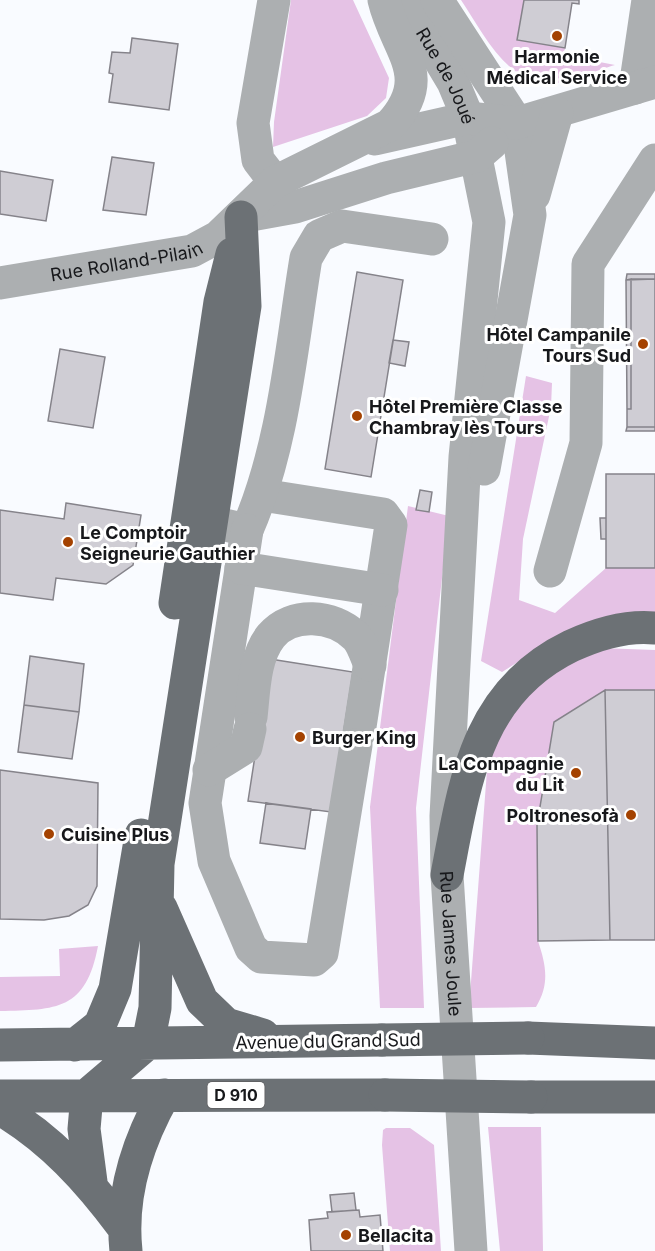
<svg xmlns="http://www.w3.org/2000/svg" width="655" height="1251" viewBox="0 0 655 1251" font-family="Inter,sans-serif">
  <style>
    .green { fill: #e5c2e5 }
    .building { fill: #cfcdd4; stroke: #85838a; stroke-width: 1.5 }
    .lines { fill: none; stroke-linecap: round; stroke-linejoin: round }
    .minor { stroke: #acafb1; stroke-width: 33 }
    .major { stroke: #6c7175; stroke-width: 33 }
    .major-bridge { stroke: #6c7175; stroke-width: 33 }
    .poi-dot { fill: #a44201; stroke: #fff; stroke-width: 2 }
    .labels { text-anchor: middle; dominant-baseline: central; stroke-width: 6; stroke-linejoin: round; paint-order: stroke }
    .shield { fill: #fff; stroke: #5d5d5f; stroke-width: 1.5 }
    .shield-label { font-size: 16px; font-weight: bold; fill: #17181b }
    .poi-label { font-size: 18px; font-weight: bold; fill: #17181b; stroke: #fff; text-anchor: start }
    .street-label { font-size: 18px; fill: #17181b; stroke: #fff }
  </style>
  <rect width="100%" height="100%" fill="#f9fbff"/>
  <path class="green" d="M291,0H353L389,78L386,98L367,116L273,147L274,122Z
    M461,0H524L517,40L565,48L564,55L615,65C600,69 561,85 548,84C505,81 482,31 461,0Z
    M526,376L552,383L551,407L523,539L519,600L555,613L606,568H655V620L563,633L502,672L481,661Z
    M408,506L449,516L416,808L424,1008H380L370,807Z
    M600,648L655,650V690H605L538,941C546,965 550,984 536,1007L469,1008L489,744L530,685Z
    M98,946C86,1010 57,1010 0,1011V977L60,976L59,949Z
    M488,1127H541L543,1251H500Z
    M386,1128H410L434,1145L441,1251H390L382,1145L383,1130Z"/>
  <path class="building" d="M524,0H579V4L572,3L565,48L517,40Z
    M132,38L178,44L169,110L109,102L113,74L109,73L112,52L130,53Z
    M112,157L154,163L146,215L103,210Z
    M0,171L53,180L46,221L0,214Z
    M357,272L403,280L371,477L325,469Z
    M627,274H655V279L626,280Z
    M631,279V409H627L626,280Z
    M631,279H655V427H627V409H631Z
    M393,340L409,342L405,366L389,363Z
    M60,349L105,357L93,428L48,421Z
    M627,427H655V431H626Z
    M606,474H655V568H606Z
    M420,490L432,492L429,512L416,510Z
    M66,503L141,515L133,565L106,584L56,578L53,600L0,593V510L64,519Z
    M600,518H606V539H601Z
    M30,656L84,664L79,712L24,705Z
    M270,659L353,672L331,812L248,801Z
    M605,690H655V940H610Z
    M605,690L610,940L538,941L537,825L554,722Z
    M24,705L79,712L72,759L18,752Z
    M0,770L98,783L97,886L88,905L69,916L44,920L0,919Z
    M266,803L311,809L305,849L260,843Z
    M354,1193L356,1210L332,1212L330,1195Z
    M359,1210L360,1217L380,1215L383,1251H311L309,1220L328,1218L327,1212Z"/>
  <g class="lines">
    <g class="minor">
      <path d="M274,0L253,123L258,160L275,182"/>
      <path id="s1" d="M404,0L453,82L468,118L489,222L465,457L446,816L447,875L471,1251"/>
      <path d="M437,0L517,123L530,215L484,469"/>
      <path d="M635,88L648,0"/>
      <path d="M375,139L468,118L517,123L655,82"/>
      <path d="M534,195L557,113"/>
      <path d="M241,217L295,207L386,178L477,156L492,143"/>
      <path id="s2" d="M0,283L192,251L218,237L275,182L390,125C435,76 396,51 384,0"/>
      <path d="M262,495L383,514L391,525L359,733"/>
      <path d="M225,525L247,530C284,445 291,349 306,258L319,236L342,226L432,239"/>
      <path d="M247,530L205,803L214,861L251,948L261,957L314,960L322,953L356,745"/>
      <path d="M241,568L382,590"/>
      <path d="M550,571L586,443L588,264L655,160"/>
      <path d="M251,717C254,691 254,657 271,636C292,611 333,615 355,636C362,642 366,656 370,665"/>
      <path d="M209,770L246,747L250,729"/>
    </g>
    <path class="major" d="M175,603L220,302L232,254
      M447,875C465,781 476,692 571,646C597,634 626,625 655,628
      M161,908L202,1001L226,1024L263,1035
      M528,1038L655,1043
      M0,1045L382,1040
      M75,1045L100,1025L115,989L141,835
      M87,1095L148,1043L155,1008L158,864L245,306L241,217
      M0,1096L385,1095
      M531,1097H655
      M0,1109C51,1139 88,1180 123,1227
      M91,1182L84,1129L87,1095L104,1083
      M126,1251C120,1195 137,1143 164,1095"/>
    <path class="major-bridge" d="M382,1040L528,1038
      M385,1095L531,1097"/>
  </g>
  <g class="poi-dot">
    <circle cx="557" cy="36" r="6"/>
    <circle cx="643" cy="344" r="6"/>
    <circle cx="357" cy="416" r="6"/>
    <circle cx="68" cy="542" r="6"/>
    <circle cx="300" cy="737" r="6"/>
    <circle cx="576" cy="773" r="6"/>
    <circle cx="631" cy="815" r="6"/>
    <circle cx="49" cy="834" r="6"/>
    <circle cx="346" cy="1235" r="6"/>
  </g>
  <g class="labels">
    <rect class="shield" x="207.5" y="1082" width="57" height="26" rx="4.5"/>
    <g class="shield-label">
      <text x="236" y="1095">D 910</text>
    </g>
    <g class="poi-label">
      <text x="557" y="56" text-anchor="middle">Harmonie<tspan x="557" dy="21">Médical Service</tspan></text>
      <text x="631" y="334" text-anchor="end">Hôtel Campanile<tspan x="631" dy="21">Tours Sud</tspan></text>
      <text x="369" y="406">Hôtel Première Classe<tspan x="369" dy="21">Chambray lès Tours</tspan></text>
      <text x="80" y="532">Le Comptoir<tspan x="80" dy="21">Seigneurie Gauthier</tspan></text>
      <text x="312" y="737">Burger King</text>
      <text x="564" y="763" text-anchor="end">La Compagnie<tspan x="564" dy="21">du Lit</tspan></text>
      <text x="619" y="815" text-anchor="end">Poltronesofà</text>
      <text x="61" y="834">Cuisine Plus</text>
      <text x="358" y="1235">Bellacita</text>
    </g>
    <g class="street-label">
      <text stroke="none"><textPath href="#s1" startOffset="87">Rue de Joué</textPath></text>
      <text stroke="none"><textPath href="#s2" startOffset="128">Rue Rolland-Pilain</textPath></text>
      <text stroke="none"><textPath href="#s1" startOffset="964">Rue James Joule</textPath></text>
      <text transform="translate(328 1041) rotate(-1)">Avenue du Grand Sud</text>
    </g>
  </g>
</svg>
